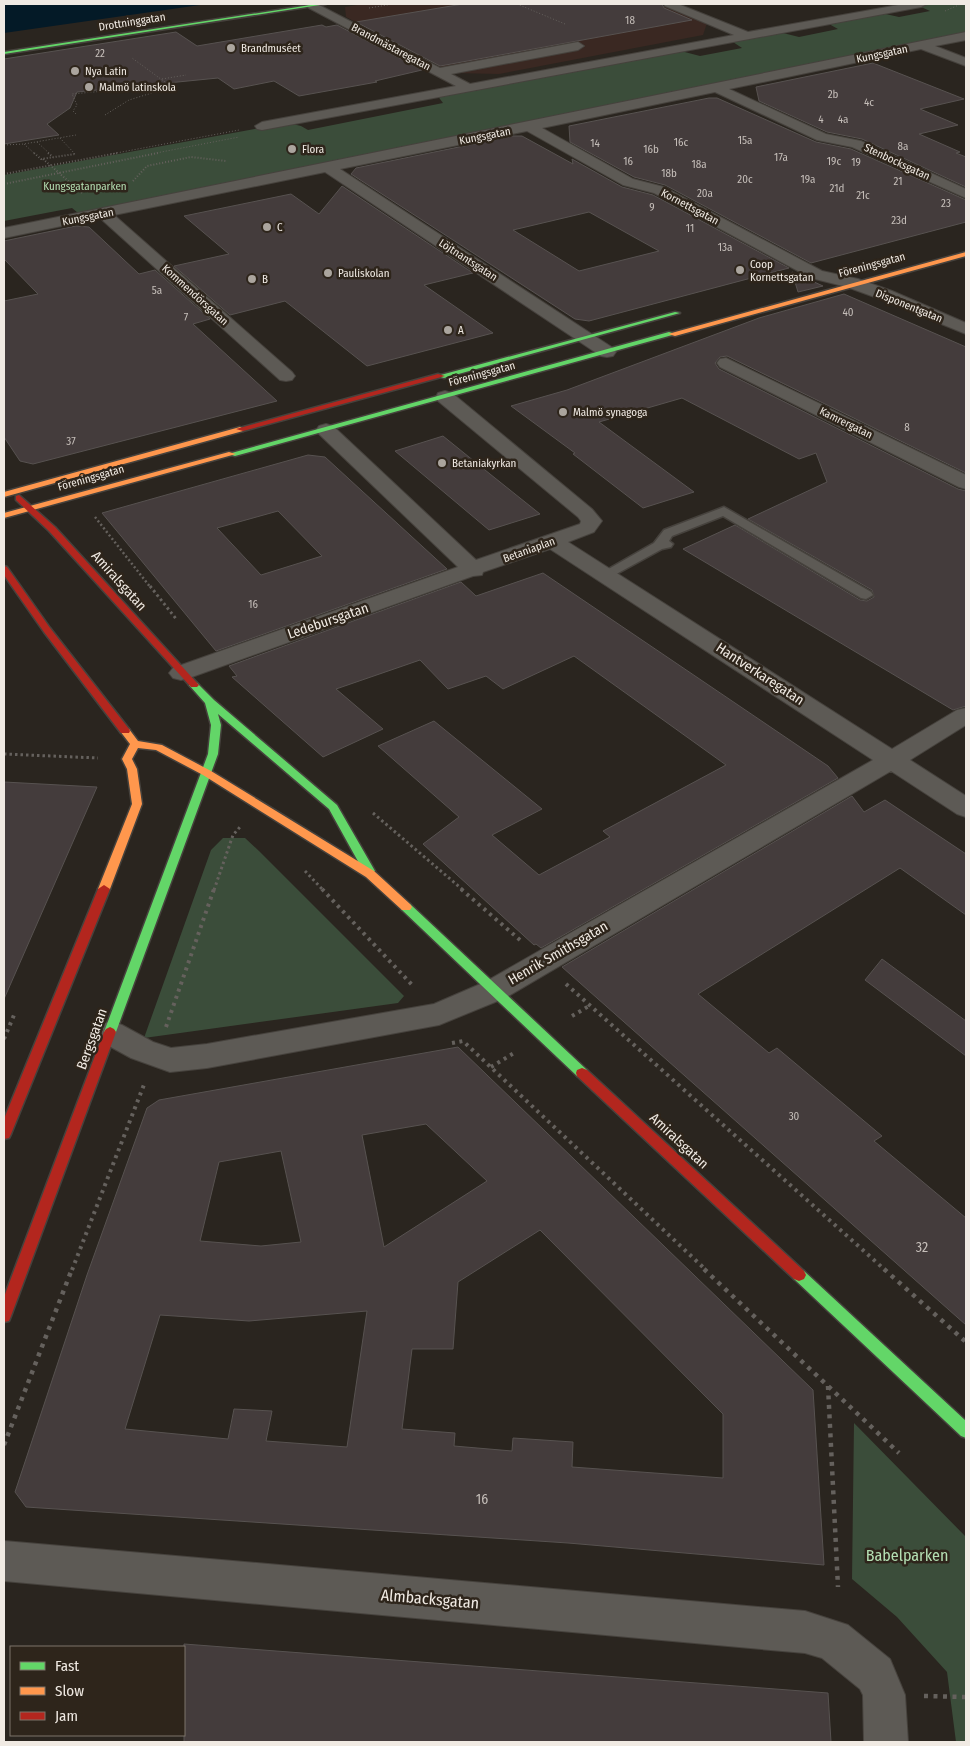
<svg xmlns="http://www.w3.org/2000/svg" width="970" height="1746" viewBox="0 0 970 1746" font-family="'Fira Sans Condensed',sans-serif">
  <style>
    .commercial { fill: #3a2822 }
    .green { fill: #3b4d3a }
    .water { fill: #041a27 }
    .building { fill: #443c3c; stroke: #575250; fill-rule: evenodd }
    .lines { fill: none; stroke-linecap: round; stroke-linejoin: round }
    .lane-casing { stroke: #46423d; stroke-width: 3 }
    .street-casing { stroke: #46423d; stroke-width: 2 }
    .fast-casing { stroke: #46423d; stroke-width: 3 }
    .slow-casing { stroke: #46423d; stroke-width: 3 }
    .jam-casing { stroke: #46423d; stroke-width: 3 }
    .path-far5 { stroke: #65615d; stroke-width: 1; stroke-dasharray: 1 2; stroke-linecap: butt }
    .path-far4 { stroke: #65615d; stroke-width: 2; stroke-dasharray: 1 2; stroke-linecap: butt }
    .path-far3 { stroke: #65615d; stroke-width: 2.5; stroke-dasharray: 2 2.5; stroke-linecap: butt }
    .path-far2 { stroke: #65615d; stroke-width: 3; stroke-dasharray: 2.5 3; stroke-linecap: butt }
    .path-far1 { stroke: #65615d; stroke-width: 4; stroke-dasharray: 3 4.5; stroke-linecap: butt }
    .path { stroke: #65615d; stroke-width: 4.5; stroke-dasharray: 4 5.5; stroke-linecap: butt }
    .lane { fill: #5d5a55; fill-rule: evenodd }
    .street { fill: #5d5a55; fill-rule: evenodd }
    .fast { fill: #63d668; fill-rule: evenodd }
    .slow { fill: #ff974d; fill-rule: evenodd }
    .jam { fill: #b3261e; fill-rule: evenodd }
    .poi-dot { fill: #aba59e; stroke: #2e251b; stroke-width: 2 }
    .labels { text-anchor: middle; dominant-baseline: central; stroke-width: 5; stroke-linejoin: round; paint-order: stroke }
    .number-label { font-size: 11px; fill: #c5beb9 }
    .far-street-label { font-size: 11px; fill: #f0eae3; stroke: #2e251b }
    .far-poi-label { font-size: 11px; fill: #f0eae3; stroke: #2e251b; text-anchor: start }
    .far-park-label { font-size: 11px; fill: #b4dfb3; stroke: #2e251b }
    .street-label { font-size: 14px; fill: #f0eae3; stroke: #2e251b }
    .near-number-label { font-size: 14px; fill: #c5beb9 }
    .near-park-label { font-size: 16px; fill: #b4dfb3; stroke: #2e251b }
    .near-street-label { font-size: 16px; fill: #f0eae3; stroke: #2e251b }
  </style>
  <rect width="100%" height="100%" fill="#2a251f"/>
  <path class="commercial" d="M363,4H658L707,23L703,35L499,74L453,73L346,17L345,7Z"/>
  <path class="green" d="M929,4H966V33L678,94L78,213L72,208L4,221V175L288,123L301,126L308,130L443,103L437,95L677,50L700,56L742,48L730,40L779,32L799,37L838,29L829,24L881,13L899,17L930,11L919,6Z
    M223,838H245L259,851L404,996L398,1003L144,1038L211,850Z
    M854,1423L966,1537V1742H956L947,1672L897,1617L852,1579Z"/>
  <path class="water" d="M4,4H207L4,33Z"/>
  <path class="building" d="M463,4H662L664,8L692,20L440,66L356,22Z
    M322,25L326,27L337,25L422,70L375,81L377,82L299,96L274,81L234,89L218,78L77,92L70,108L47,124L59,135L4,144V59L176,32L197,46Z
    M873,63L964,99L920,109L958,125L919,134L960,152L956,153L966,157V187L862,139L827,132L759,101L756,87Z
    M709,98H717L816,142L851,149L966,200V222L811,263L665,185L634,177L570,142L569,126Z
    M513,136H522L573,164L572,159L622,187L653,195L789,268L589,321L575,319L351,174L356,168ZM589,212L659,251L579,271L513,230Z
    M342,186L473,273L424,285L493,333L367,366L285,301L230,315L174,266L229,254L184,216L291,194L319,214Z
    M76,226L89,227L139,274L155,270L210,319L193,324L277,401L33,464L20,461L4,437V301L38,294L4,259V241Z
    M792,272L823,286L798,292Z
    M844,294L966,347V473L727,356L720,357L715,363L719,369L958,489L966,491V706L953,710L683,549L735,525L860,600L867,601L874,597L872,590L748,519L827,482L816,453L799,459L682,398L599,422L694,492L643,508L573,454L575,453L511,406L567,390L759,318Z
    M443,436L490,474L540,514L489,530L395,451Z
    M308,455L325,457L447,569L216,651L102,513ZM278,511L322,556L261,575L217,528Z
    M543,573L828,766L838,778L541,948L536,944L534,945L423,844L459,817L378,746L434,721L542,809L492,835L539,875L610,837L603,831L726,765L574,656L503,689L486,676L448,689L420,660L336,689L383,729L323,757L232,677L237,676L229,666L461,582L476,596Z
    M4,782L97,787L4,999Z
    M852,796L864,812L885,800L966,854V915L900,868L698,994L769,1053L777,1048L882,1136L874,1141L966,1218V1325L562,967Z
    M882,959L966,1021V1056L865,980Z
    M458,1047L813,1390L824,1565L568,1543L26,1507L15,1492L87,1275L147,1108L159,1100ZM426,1124L487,1181L384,1247L362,1135ZM281,1151L301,1242L261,1246L200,1241L219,1162ZM540,1230L723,1414V1478L572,1467L573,1442L513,1438L512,1451L454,1446L455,1433L402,1429L412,1349H453L458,1282ZM367,1311L347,1447L266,1441L272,1411L234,1409L228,1439L125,1429L160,1315L249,1321Z
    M184,1644L828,1693L831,1742H184Z"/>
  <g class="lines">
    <defs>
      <path id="lane" d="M724,507L871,592L873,595L866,599L861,598L723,516L672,536L669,541L673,544L671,547L662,549L609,578L604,579L598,575L654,543L664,530Z"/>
      <path id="street" d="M309,4H317L440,68L578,42L584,46L578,50L451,74L470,84L734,35L665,6L664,4H678L748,32L904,4H927L921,7L262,130L257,129L255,126L262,122L456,86L309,8L307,6Z
        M966,32V40L935,46L966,58V66L921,49L729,89L826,134L861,141L966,189V198L852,147L817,140L715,92L542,128L633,179L664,187L822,271L858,279L892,291L966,323V334L880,299L847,287L811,278L654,193L623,185L527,131L340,169L613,348L616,352L613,356L607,357L601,356L325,172L114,215L292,372L295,376L292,380L286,381L280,380L100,218L4,238V228Z
        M726,358L966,475V489L959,487L720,367L717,363L720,359Z
        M445,391L452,393L592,509L602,521L594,532L568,542L892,749L957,710L966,708V725L910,760L966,796V817L957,814L891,771L505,998L439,1025L207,1068L170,1072L131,1058L100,1041L96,1033L100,1025L111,1021L122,1025L153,1042L171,1048L207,1044L434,1004L485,982L873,760L550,549L483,572L482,575L473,576L189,678L181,680L173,678L169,673L173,668L458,567L319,434L316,430L319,426L326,424L333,426L476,560L580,524L581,521L578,517L438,401L436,397L438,393Z
        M4,1541L805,1611L848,1625L890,1659L905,1695L908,1742H864L863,1695L860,1689L822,1658L805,1653L4,1581Z"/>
      <path id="fast" d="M317,4H326L4,54V52Z
        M675,312L680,313L444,378L437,376Z
        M669,332L676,334L235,456L228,454Z
        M194,682L197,683L214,700L337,805L375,871L369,875L365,874L329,809L218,714L221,725L218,754L116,1032L114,1035H106L104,1032L208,754L211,725L205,703L189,685Z
        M406,903L410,904L587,1070L588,1073L587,1076L582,1078L577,1076L402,910L400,907Z
        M799,1269L804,1271L966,1421V1438L961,1436L794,1279L792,1275L794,1271Z"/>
      <path id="slow" d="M966,252V256L675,336L668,334Z
        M240,427L244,429L243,431L4,497V492Z
        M229,452L236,454L4,518V513Z
        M125,728L129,729L138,741L162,745L211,771L374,871L410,904L412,907L410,910H402L366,877L203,775L156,750L138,748L132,759L137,769L142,804L110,889L104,893L100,892L98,889L132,804L127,769L122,759L130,744L120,731Z"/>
      <path id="jam" d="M438,374L445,376L243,431L236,429Z
        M19,495L55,527L197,683L199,685L197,687H191L49,531L16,500V496Z
        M4,566L7,567L50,628L129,729L130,731L129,733H121L44,632L4,575Z
        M104,885L110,889L11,1134L9,1138L4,1139V1119L98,889Z
        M110,1027L114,1029L116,1032L11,1316L9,1321L4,1322V1297L104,1032L106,1029Z
        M582,1068L587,1070L804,1271L806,1275L804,1279L799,1281L794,1279L577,1076L576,1073L577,1070Z"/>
    </defs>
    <use href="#lane" class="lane-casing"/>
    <use href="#street" class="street-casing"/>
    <use href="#fast" class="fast-casing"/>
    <use href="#slow" class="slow-casing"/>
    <use href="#jam" class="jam-casing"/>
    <path class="path-far5" d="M517,4L565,24
      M369,8L393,4
      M945,11L961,4
      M162,79L186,75
      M76,114L73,111L77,105L72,94L169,85L132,58
      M105,115L129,100L155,92L162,86
      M60,138L75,154
      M37,142L50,154
      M24,144L35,154
      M4,145L24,144L76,135
      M111,154L239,130
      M151,154L239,137"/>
    <path class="path-far4" d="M34,153L41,159L75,154L74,153
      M48,153L53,157
      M43,159L82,193
      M4,174L118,153
      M133,181L147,166L191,157L226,161
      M4,184L158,153"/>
    <path class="path-far3" d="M95,517L151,588"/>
    <path class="path-far2" d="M150,586L177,620
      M4,754L98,758
      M373,813L463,890
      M305,871L323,890
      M214,890L233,835L240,827"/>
    <path class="path-far1" d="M322,889L414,987
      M461,889L520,940
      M566,984L885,1270
      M572,1016L589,1006
      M166,1027L214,889
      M4,1039L14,1015
      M452,1043L463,1041L706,1270
      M491,1067L514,1053
      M72,1270L145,1082"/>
    <path class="path" d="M704,1269L899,1453
      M884,1269L966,1342
      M828,1386L838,1587
      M4,1445L72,1269
      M924,1696L966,1697"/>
    <use href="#lane" class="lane"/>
    <use href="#street" class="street"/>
    <use href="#fast" class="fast"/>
    <use href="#slow" class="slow"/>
    <use href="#jam" class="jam"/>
  </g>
  <g class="poi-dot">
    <circle cx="231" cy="48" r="5"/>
    <circle cx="75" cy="71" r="5"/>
    <circle cx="89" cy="87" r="5"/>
    <circle cx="292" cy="149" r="5"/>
    <circle cx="267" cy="227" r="5"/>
    <circle cx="740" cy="270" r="5"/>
    <circle cx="328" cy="273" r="5"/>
    <circle cx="252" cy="279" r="5"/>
    <circle cx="448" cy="330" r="5"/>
    <circle cx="563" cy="412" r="5"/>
    <circle cx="442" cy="463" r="5"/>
  </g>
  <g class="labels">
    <g class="number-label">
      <text x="630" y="20">18</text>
      <text x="100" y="53">22</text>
      <text x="833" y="94">2b</text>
      <text x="869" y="102">4c</text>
      <text x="821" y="119">4</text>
      <text x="843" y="119">4a</text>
      <text x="745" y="140">15a</text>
      <text x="681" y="142">16c</text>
      <text x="595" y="143">14</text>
      <text x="903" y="146">8a</text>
      <text x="651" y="149">16b</text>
      <text x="781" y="157">17a</text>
      <text x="628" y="161">16</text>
      <text x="834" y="161">19c</text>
      <text x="856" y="162">19</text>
      <text x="699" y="164">18a</text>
      <text x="669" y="173">18b</text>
      <text x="745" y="179">20c</text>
      <text x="808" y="179">19a</text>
      <text x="898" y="181">21</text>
      <text x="837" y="188">21d</text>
      <text x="705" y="193">20a</text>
      <text x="863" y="195">21c</text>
      <text x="946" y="203">23</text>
      <text x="652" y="207">9</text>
      <text x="899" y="220">23d</text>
      <text x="690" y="228">11</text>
      <text x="725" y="247">13a</text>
      <text x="157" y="290">5a</text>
      <text x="848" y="312">40</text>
      <text x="186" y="317">7</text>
      <text x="907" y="427">8</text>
      <text x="71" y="441">37</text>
      <text x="253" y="604">16</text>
      <text x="794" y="1116">30</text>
    </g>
    <g class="far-street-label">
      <text transform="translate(132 22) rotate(-9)">Drottninggatan</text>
      <text transform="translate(391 47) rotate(28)">Brandmästaregatan</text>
      <text transform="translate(882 54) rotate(-12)">Kungsgatan</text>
      <text transform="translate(485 136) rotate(-11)">Kungsgatan</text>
      <text transform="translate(897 162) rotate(25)">Stenbocksgatan</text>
      <text transform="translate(690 207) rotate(28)">Kornettsgatan</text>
      <text transform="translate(88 217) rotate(-11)">Kungsgatan</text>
      <text transform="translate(468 260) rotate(33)">Löjtnantsgatan</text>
      <text transform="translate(872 265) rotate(-15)">Föreningsgatan</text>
      <text transform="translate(195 295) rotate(42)">Kommendörsgatan</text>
      <text transform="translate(909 306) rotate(22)">Disponentgatan</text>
      <text transform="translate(482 374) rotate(-15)">Föreningsgatan</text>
      <text transform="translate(846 423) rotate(26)">Kamrergatan</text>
      <text transform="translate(91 478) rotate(-16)">Föreningsgatan</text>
      <text transform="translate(529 550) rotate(-20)">Betaniaplan</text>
    </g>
    <g class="far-poi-label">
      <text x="241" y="48">Brandmuséet</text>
      <text x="85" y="71">Nya Latin</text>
      <text x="99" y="87">Malmö latinskola</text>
      <text x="302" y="149">Flora</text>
      <text x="277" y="227">C</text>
      <text x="750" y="264">Coop<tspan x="750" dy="13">Kornettsgatan</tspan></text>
      <text x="338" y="273">Pauliskolan</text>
      <text x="262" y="279">B</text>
      <text x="458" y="330">A</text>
      <text x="573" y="412">Malmö synagoga</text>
      <text x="452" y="463">Betaniakyrkan</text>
    </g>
    <g class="far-park-label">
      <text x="85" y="186">Kungsgatanparken</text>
    </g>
    <g class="street-label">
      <text transform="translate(119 581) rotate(48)">Amiralsgatan</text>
      <text transform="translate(328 621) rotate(-19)">Ledebursgatan</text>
      <text transform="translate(760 674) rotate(33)">Hantverkaregatan</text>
      <text transform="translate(558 953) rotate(-30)">Henrik Smithsgatan</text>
      <text transform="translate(92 1039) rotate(-70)">Bergsgatan</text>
      <text transform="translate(679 1141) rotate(43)">Amiralsgatan</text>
    </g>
    <g class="near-number-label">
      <text x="922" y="1247">32</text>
      <text x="482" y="1499">16</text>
    </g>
    <g class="near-park-label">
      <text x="907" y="1555">Babelparken</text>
    </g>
    <g class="near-street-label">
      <text transform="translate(430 1599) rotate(5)">Almbacksgatan</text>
    </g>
  </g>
  <rect width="970" height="1746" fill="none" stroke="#f0eae3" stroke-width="10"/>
  <rect x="10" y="1646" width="175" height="90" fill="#2e251b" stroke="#7c746b"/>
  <rect x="20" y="1662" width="25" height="8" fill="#63d668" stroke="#7c746b"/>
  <text x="55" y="1671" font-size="15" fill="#f0eae3">Fast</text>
  <rect x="20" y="1687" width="25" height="8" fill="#ff974d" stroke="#7c746b"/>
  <text x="55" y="1696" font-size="15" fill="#f0eae3">Slow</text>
  <rect x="20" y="1712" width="25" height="8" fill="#b3261e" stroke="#7c746b"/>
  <text x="55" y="1721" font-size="15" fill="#f0eae3">Jam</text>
</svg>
